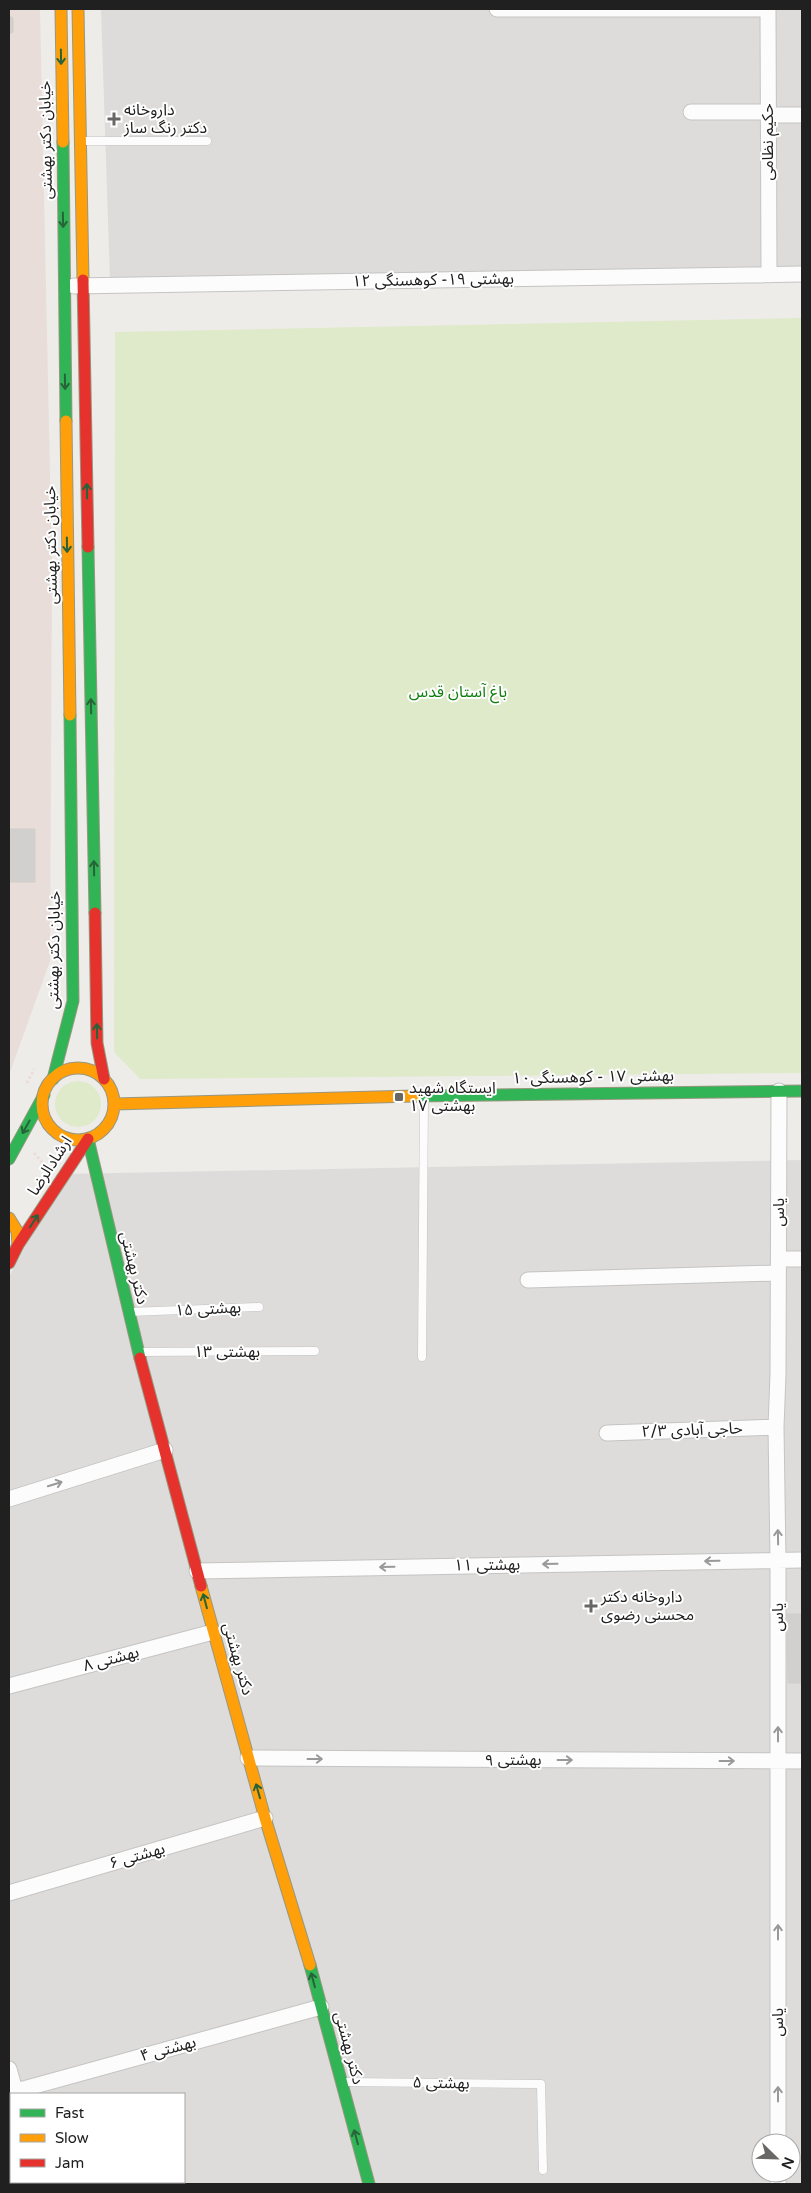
<svg xmlns="http://www.w3.org/2000/svg" width="811" height="2193" viewBox="0 0 811 2193" font-family="'Varela Round','Noto Sans Arabic',sans-serif">
  <style>
    .residential { fill: #dddcda; fill-rule: evenodd }
    .military { fill: #e8ddd9 }
    .grass { fill: #deeac9 }
    .building { fill: #d2d0ce; stroke: #d1cdca }
    .lines { fill: none; stroke-linecap: round; stroke-linejoin: round }
    .lane-casing { stroke: #c5c4c3; stroke-width: 9 }
    .street-casing { stroke: #c5c4c3; stroke-width: 17 }
    .fast-casing { stroke: #989880; stroke-width: 13 }
    .slow-casing { stroke: #989880; stroke-width: 13 }
    .jam-casing { stroke: #989880; stroke-width: 13 }
    .path { stroke: #ebdbdb; stroke-width: 3; stroke-dasharray: 2.5 2.5; stroke-linecap: butt }
    .lane { stroke: #fcfcfc; stroke-width: 8 }
    .street { stroke: #fcfcfc; stroke-width: 15 }
    .fast { stroke: #30b455; stroke-width: 11 }
    .slow { stroke: #ff9f0a; stroke-width: 11 }
    .jam { stroke: #e5322d; stroke-width: 11 }
    .oneway { stroke: #276338 }
    .oneway2 { stroke: #999 }
    .poi-dot { fill: #686766; stroke: #fff; stroke-width: 2 }
    .labels { text-anchor: middle; dominant-baseline: central; stroke-width: 4; stroke-linejoin: round; paint-order: stroke }
    .poi-label { font-size: 16px; fill: #202020; stroke: #fff; text-anchor: start }
    .street-label { font-size: 16px; fill: #202020; stroke: #fff }
    .park-label { font-size: 16px; fill: #0e7e0e; stroke: #fff }
  </style>
  <rect width="100%" height="100%" fill="#eeece9"/>
  <path class="residential" d="M101,9H802V271L110,281Z
    M802,1160V2184H9V1277L64,1174ZM11,2094H184V2182H11ZM761,2143H791V2173H761Z"/>
  <path class="military" d="M9,9H40L52,566L50,961L9,1075Z"/>
  <path class="grass" d="M802,318V1073L140,1079L114,1052L115,332Z
    M55 1104a23 23 0 1 1 46 0a23 23 0 1 1-46 0Z"/>
  <path class="building" d="M9,16L13,18V32L9,34Z
    M9,829H35V882H9Z
    M787,1614H802V1683H788Z"/>
  <g class="lines">
    <defs>
      <path id="lane" d="M83,141H207
        M130,1312L259,1307
        M141,1352L315,1351
        M422,1357L424,1098
        M343,2082L541,2084L543,2170"/>
      <path id="street" d="M497,9H768
        M768,9L769,275
        M691,112H768
        M768,115H802
        M74,286L802,274
        M779,1259H802
        M528,1280L777,1273
        M607,1433L776,1427
        M9,1499L165,1450
        M197,1571L802,1560
        M9,1686L213,1632
        M248,1758L802,1761
        M9,1893L265,1818
        M9,2069L16,2094
        M9,2093L321,2007
        M778,2143V1560L776,1427L778,1374L779,1091
        M41,2182V2184
        M778,2184V2173"/>
      <path id="fast" d="M63,142L66,421
        M88,547L95,913
        M53,1079L73,1001L70,715
        M415,1096L802,1091
        M88,1139L140,1358
        M9,1159L44,1095
        M310,1965L369,2184"/>
      <path id="slow" d="M61,9L63,142
        M78,9L83,280
        M66,421L70,715
        M42 1104a36 36 0 1 1 72 0a36 36 0 1 1-72 0Z
        M114,1104L415,1096
        M9,1218L17,1231L18,1245
        M201,1586L265,1818L310,1965"/>
      <path id="jam" d="M83,280L88,547
        M95,913L97,1043L104,1079
        M9,1263L18,1245L88,1139
        M140,1358L201,1586"/>
    </defs>
    <use href="#lane" class="lane-casing"/>
    <use href="#street" class="street-casing"/>
    <use href="#fast" class="fast-casing"/>
    <use href="#slow" class="slow-casing"/>
    <use href="#jam" class="jam-casing"/>
    <path class="path" d="M27,1083L34,1069
      M34,1153L46,1167"/>
    <use href="#lane" class="lane"/>
    <use href="#street" class="street"/>
    <use href="#fast" class="fast"/>
    <use href="#slow" class="slow"/>
    <use href="#jam" class="jam"/>
  </g>
  <defs><path id="oneway-shaft" d="M-6 0H5M1.5-3L5.5 0L1.5 3" fill="none" stroke-width="1.6" stroke-linecap="round" stroke-linejoin="round" transform="scale(1.25)"/></defs>
  <g class="oneway">
    <use href="#oneway-shaft" transform="translate(61 57) rotate(89)"/>
    <use href="#oneway-shaft" transform="translate(63 220) rotate(89)"/>
    <use href="#oneway-shaft" transform="translate(65 382) rotate(89)"/>
    <use href="#oneway-shaft" transform="translate(87 491) rotate(-91)"/>
    <use href="#oneway-shaft" transform="translate(67 545) rotate(89)"/>
    <use href="#oneway-shaft" transform="translate(91 706) rotate(-91)"/>
    <use href="#oneway-shaft" transform="translate(94 868) rotate(-91)"/>
    <use href="#oneway-shaft" transform="translate(97 1031) rotate(-91)"/>
    <use href="#oneway-shaft" transform="translate(26 1127) rotate(119)"/>
    <use href="#oneway-shaft" transform="translate(34 1221) rotate(-57)"/>
    <use href="#oneway-shaft" transform="translate(205 1601) rotate(-105)"/>
    <use href="#oneway-shaft" transform="translate(258 1791) rotate(-106)"/>
    <use href="#oneway-shaft" transform="translate(313 1980) rotate(-105)"/>
    <use href="#oneway-shaft" transform="translate(356 2137) rotate(-105)"/>
  </g>
  <g class="oneway2">
    <use href="#oneway-shaft" transform="translate(55 1484) rotate(-17)"/>
    <use href="#oneway-shaft" transform="translate(778 1537) rotate(-91)"/>
    <use href="#oneway-shaft" transform="translate(712 1561) rotate(179)"/>
    <use href="#oneway-shaft" transform="translate(550 1564) rotate(179)"/>
    <use href="#oneway-shaft" transform="translate(387 1567) rotate(179)"/>
    <use href="#oneway-shaft" transform="translate(778 1734) rotate(-90)"/>
    <use href="#oneway-shaft" transform="translate(315 1759)"/>
    <use href="#oneway-shaft" transform="translate(565 1760)"/>
    <use href="#oneway-shaft" transform="translate(727 1761)"/>
    <use href="#oneway-shaft" transform="translate(778 1932) rotate(-90)"/>
    <use href="#oneway-shaft" transform="translate(778 2094) rotate(-90)"/>
  </g>
  <g class="poi-dot">
    <path d="M111.5 111.5h5v5h5v5h-5v5h-5v-5h-5v-5h5z"/>
    <rect x="394" y="1092" width="10" height="10" rx="2.5"/>
    <path d="M588.5 1598.5h5v5h5v5h-5v5h-5v-5h-5v-5h5z"/>
  </g>
  <g class="labels">
    <g class="poi-label">
      <text x="124" y="110">داروخانه<tspan x="124" dy="18">دکتر رنگ ساز</tspan></text>
      <text x="409" y="1088">ایستگاه شهید<tspan x="409" dy="18">بهشتی ۱۷</tspan></text>
      <text x="601" y="1597">داروخانه دکتر<tspan x="601" dy="18">محسنی رضوی</tspan></text>
    </g>
    <g class="street-label">
      <text transform="translate(46 140) rotate(-91)">خیابان دکتر بهشتی</text>
      <text transform="translate(768 142) rotate(-90)">حکیم نظامی</text>
      <text transform="translate(433 280) rotate(-1)">بهشتی ۱۹- کوهسنگی ۱۲</text>
      <text transform="translate(51 545) rotate(-91)">خیابان دکتر بهشتی</text>
      <text transform="translate(54 950) rotate(-89)">خیابان دکتر بهشتی</text>
      <text transform="translate(593 1077) rotate(-1)">بهشتی ۱۷ - کوهسنگی۱۰</text>
      <text transform="translate(50 1166) rotate(-57)">ارشادالرضا</text>
      <text transform="translate(779 1212) rotate(-90)">یاس</text>
      <text transform="translate(134 1268) rotate(76)">دکتر بهشتی</text>
      <text transform="translate(208 1309) rotate(-3)">بهشتی ۱۵</text>
      <text x="227" y="1352">بهشتی ۱۳</text>
      <text transform="translate(692 1430) rotate(-2)">حاجی آبادی ۲/۳</text>
      <text transform="translate(487 1565) rotate(-1)">بهشتی ۱۱</text>
      <text transform="translate(778 1617) rotate(-90)">یاس</text>
      <text transform="translate(111 1659) rotate(-15)">بهشتی ۸</text>
      <text transform="translate(238 1659) rotate(74)">دکتر بهشتی</text>
      <text x="513" y="1760">بهشتی ۹</text>
      <text transform="translate(137 1856) rotate(-16)">بهشتی ۶</text>
      <text transform="translate(778 2022) rotate(-90)">یاس</text>
      <text transform="translate(349 2048) rotate(75)">دکتر بهشتی</text>
      <text transform="translate(168 2049) rotate(-15)">بهشتی ۴</text>
      <text transform="translate(441 2083) rotate(1)">بهشتی ۵</text>
    </g>
    <g class="park-label">
      <text x="458" y="692">باغ آستان قدس</text>
    </g>
  </g>
  <rect width="811" height="2193" fill="none" stroke="#202020" stroke-width="20"/>
  <rect x="10" y="2093" width="175" height="90" fill="#ffffff" stroke="#a6a6a6"/>
  <rect x="20" y="2109" width="25" height="8" fill="#30b455" stroke="#a6a6a6"/>
  <text x="55" y="2118" font-size="15" fill="#202020">Fast</text>
  <rect x="20" y="2134" width="25" height="8" fill="#ff9f0a" stroke="#a6a6a6"/>
  <text x="55" y="2143" font-size="15" fill="#202020">Slow</text>
  <rect x="20" y="2159" width="25" height="8" fill="#e5322d" stroke="#a6a6a6"/>
  <text x="55" y="2168" font-size="15" fill="#202020">Jam</text>
  <g transform="translate(776 2158) rotate(113)"><circle r="24" fill="#ffffff" stroke="#a6a6a6"/>
  <path d="M0-4L9 19L0 12L-9 19Z" fill="#686766"/>
  <text y="-8" font-size="14" font-weight="bold" text-anchor="middle" fill="#202020">N</text>
  </g>
</svg>
